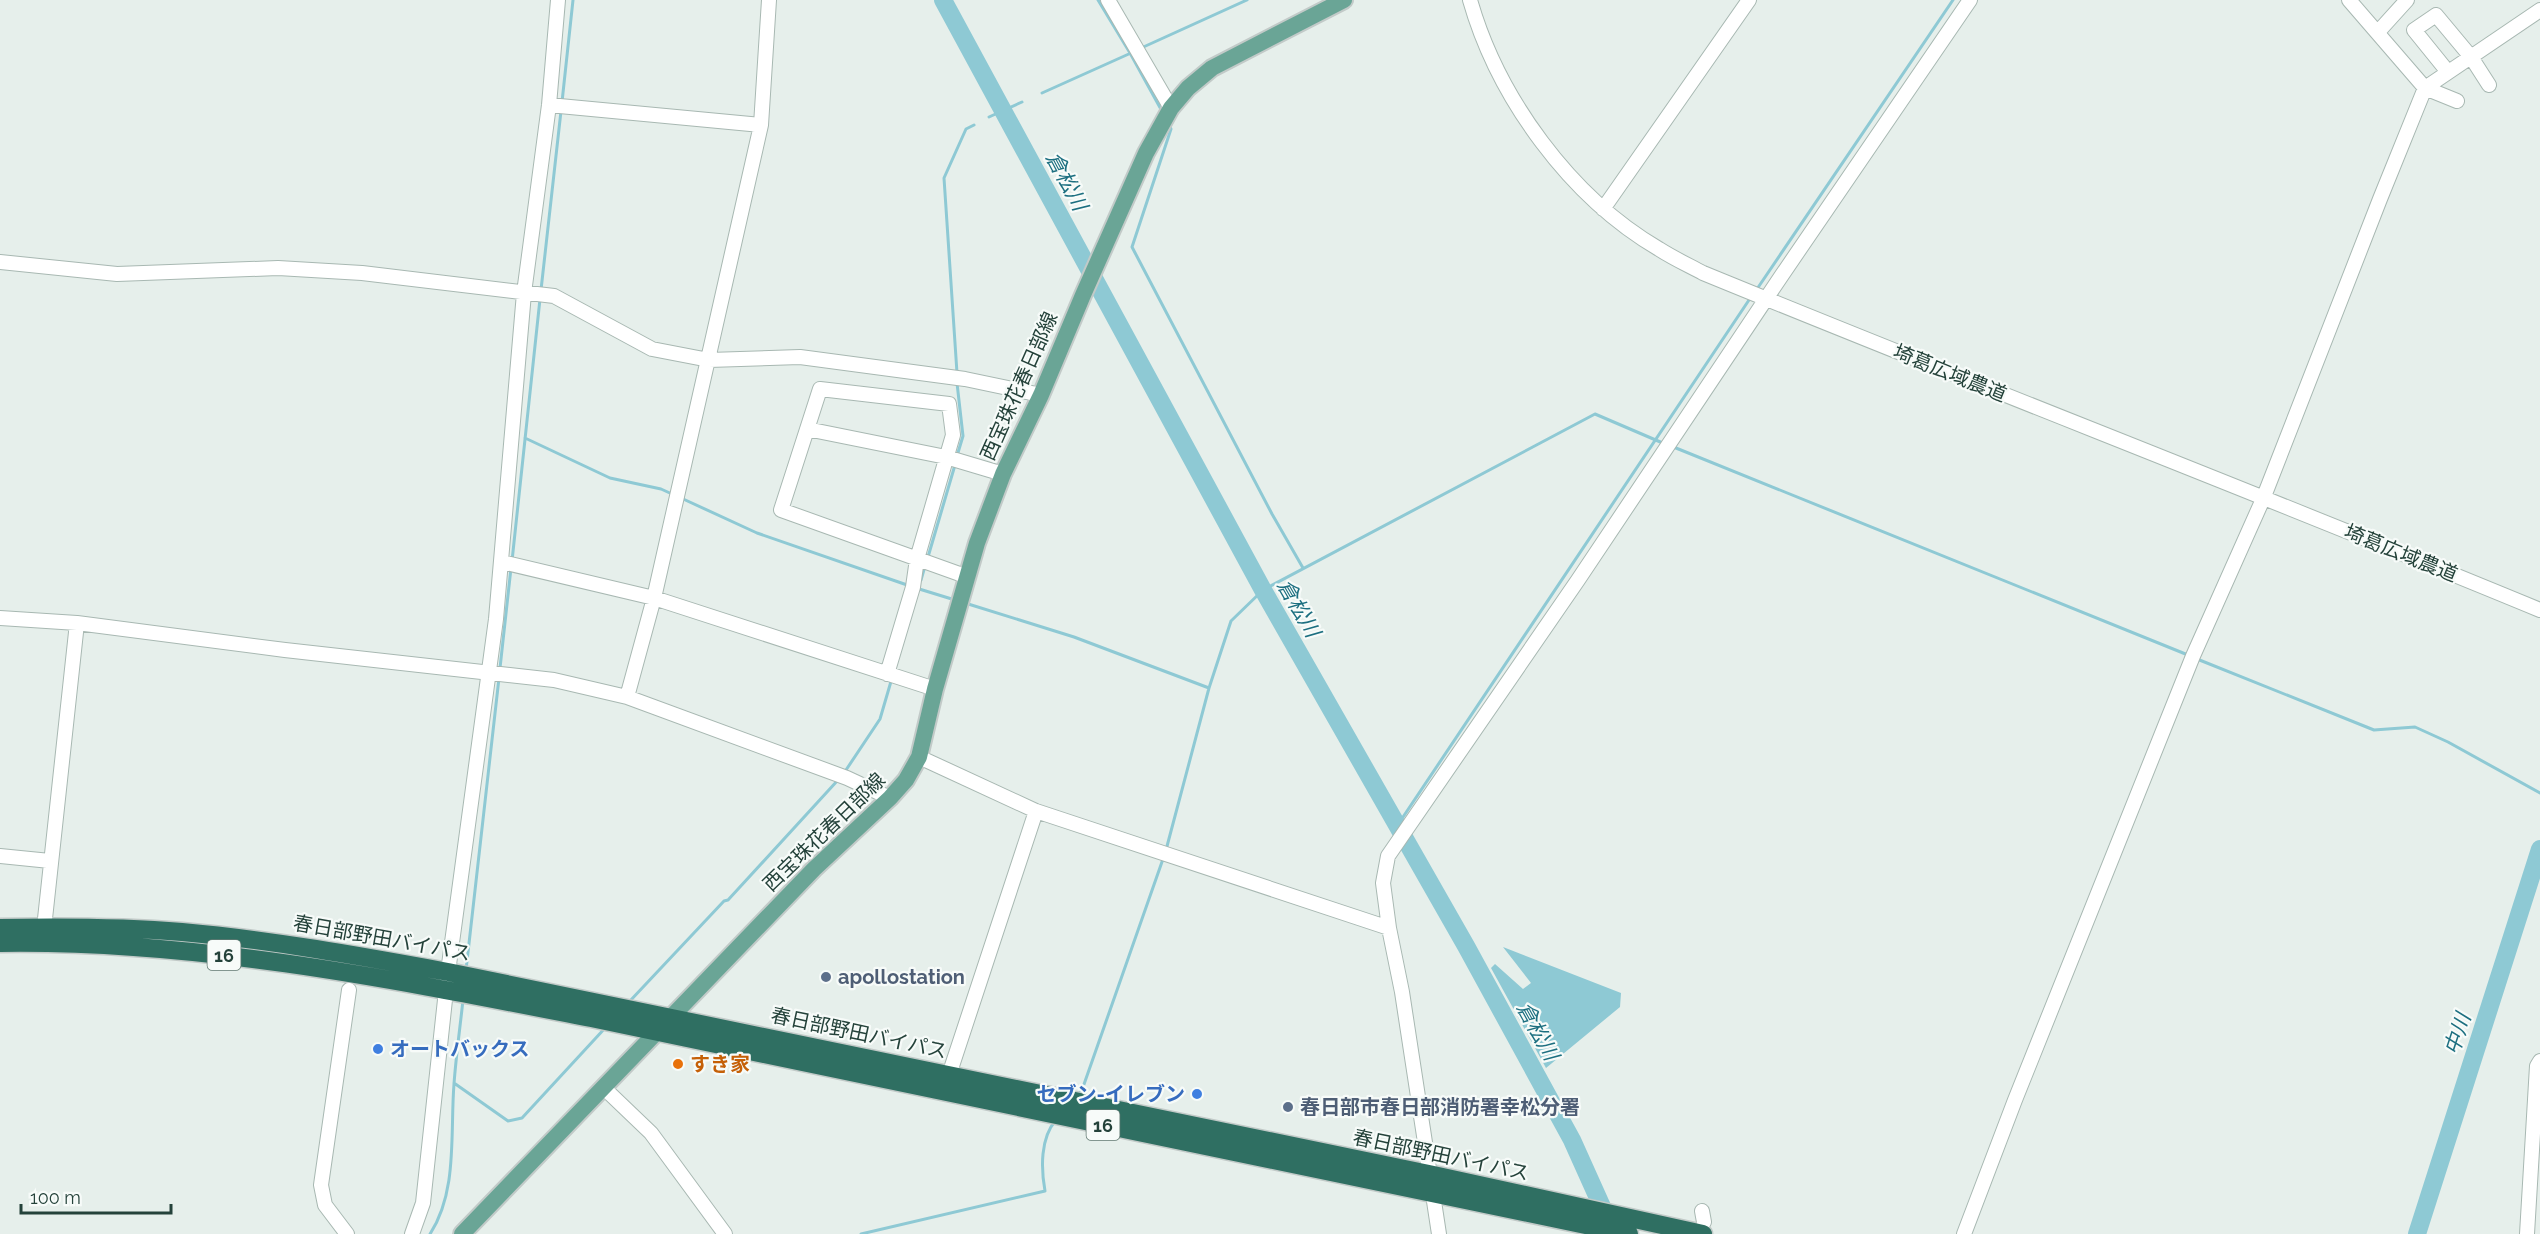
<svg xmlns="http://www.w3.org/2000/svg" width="2540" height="1234" viewBox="0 0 2540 1234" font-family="Raleway,'Noto Sans JP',sans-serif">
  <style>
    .water { fill: #8ec9d4 }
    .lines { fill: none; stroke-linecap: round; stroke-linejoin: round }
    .stream { stroke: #8ec9d4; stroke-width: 3 }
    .river { stroke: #8ec9d4; stroke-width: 18 }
    .minor-casing { stroke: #a8b8b2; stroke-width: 16 }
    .major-casing { stroke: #c2cac8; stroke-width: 20 }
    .highway-casing { stroke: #c2cac8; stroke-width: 21 }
    .minor { stroke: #fff; stroke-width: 14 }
    .major { stroke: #6aa596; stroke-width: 16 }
    .highway { stroke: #2f6f62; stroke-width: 18 }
    .service-dot { fill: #5c6f8a; stroke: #f7fbf9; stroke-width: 2 }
    .shop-dot { fill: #3f7fe0; stroke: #f7fbf9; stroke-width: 2 }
    .food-dot { fill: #e8710a; stroke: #f7fbf9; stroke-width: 2 }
    .labels { text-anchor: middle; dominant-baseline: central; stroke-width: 4.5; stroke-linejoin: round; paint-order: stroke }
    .shield { fill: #f7fbf9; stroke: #637a73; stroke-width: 1.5 }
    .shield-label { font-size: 18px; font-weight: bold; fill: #24423a }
    .street-label { font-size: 20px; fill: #24423a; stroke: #f7fbf9 }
    .service-label { font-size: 20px; font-weight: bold; fill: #4e5e75; stroke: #f7fbf9; text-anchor: start }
    .shop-label { font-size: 20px; font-weight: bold; fill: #366cbe; stroke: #f7fbf9; text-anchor: start }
    .food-label { font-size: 20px; font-weight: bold; fill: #c56008; stroke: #f7fbf9; text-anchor: start }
    .water-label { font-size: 21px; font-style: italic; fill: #1c6f80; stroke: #f7fbf9 }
  </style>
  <rect width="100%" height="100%" fill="#e6efeb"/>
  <path class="water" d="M1503,947L1621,993L1620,1007L1546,1068L1491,968L1495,964L1523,989L1531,983Z"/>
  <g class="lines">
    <path class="stream" d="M1098,0L1130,53L1163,113
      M1139,49L1247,0
      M1042,93L1131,53
      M562,102L573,0
      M989,117L1022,102
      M1169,124L1171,129L1132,247L1272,514L1303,568
      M1757,289L1953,0
      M541,290L561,111
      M957,373L944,178L966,129L974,125
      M525,438L610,478L661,489L672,494
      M1671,446L2188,655
      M957,456L963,436L957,383
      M681,498L757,533L910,586
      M928,557L955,465
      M512,561L540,299
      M921,580L925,566
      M916,588L955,600
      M965,603L1074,637L1209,688
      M2197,659L2374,730L2415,727L2448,742L2540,793
      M500,668L511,568
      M844,773L880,719L892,678
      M1397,826L1751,297
      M1166,850L1209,688L1231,621L1263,590L1595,414L1665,444
      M466,970L499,678
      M629,1002L724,901L728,900L838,780
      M454,1083L508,1121L522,1118L606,1027
      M1078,1095L1082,1090L1163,859
      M430,1234C458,1191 450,1133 454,1084C456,1056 460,1028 463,1000
      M861,1234L1045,1191C1041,1169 1040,1138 1056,1120"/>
    <path class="river" d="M943,0L1263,590L1466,946L1572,1140L1603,1209L1612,1222
      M2417,1234L2540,849"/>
    <defs>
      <path id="minor" d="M1108,0L1171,108
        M1470,0C1498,98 1570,197 1659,249C1673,258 1688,265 1703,273C1981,387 2262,495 2540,610
        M2349,0L2425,88L2457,101
        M2378,32L2407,0
        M2448,72L2414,30L2436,15L2471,57L2489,85
        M549,105L761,125
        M1603,209L1749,0
        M0,262L117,274L278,268L362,273L554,296L652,349L709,360L800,357L965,379L1041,395
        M807,429L946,457L1003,474
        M502,562L654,598L935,689
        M0,618L77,623L285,650L554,680L627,697L847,778L890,798
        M887,674L913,587L917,559L953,435L949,404L820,389L781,510L968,577
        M627,697L654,598L761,125L769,0
        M919,757L1036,811L1389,928
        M0,856L50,861
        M44,928L77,623
        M949,1075L1036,811
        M604,1088L651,1133L725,1234
        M1702,1211L1704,1222
        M347,1234L325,1205L321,1185L349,990
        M412,1234L423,1203L448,972L496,619L524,293L549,105L558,0
        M1439,1234L1402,992L1389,928L1383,883L1388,856L1578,580L1782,275L1970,0
        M1964,1234L2015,1100L2193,656L2263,499L2380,199L2425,88L2540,10
        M2527,1234L2537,1066L2540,1061"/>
      <path id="major" d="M462,1234L814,869L890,798L906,780L919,757L935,689L977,543L1003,474L1041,395L1083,295L1146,153L1171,108L1188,88L1212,68L1344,0"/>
      <path id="highway" d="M0,928C61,927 122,927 182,932C272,940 360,956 448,972L1429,1174L1703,1234
        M0,943C200,940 396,980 591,1018L1629,1234"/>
    </defs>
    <use href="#minor" class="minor-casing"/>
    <use href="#major" class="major-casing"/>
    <use href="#highway" class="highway-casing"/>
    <use href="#minor" class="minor"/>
    <use href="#major" class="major"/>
    <use href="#highway" class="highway"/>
  </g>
  <g class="service-dot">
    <circle cx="826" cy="977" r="6"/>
    <circle cx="1288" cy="1107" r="6"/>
  </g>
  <g class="shop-dot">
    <circle cx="378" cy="1049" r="6"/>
    <circle cx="1197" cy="1094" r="6"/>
  </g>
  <circle class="food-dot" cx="678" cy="1064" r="6"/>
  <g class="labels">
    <g class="shield">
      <rect x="207.5" y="940" width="33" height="30" rx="4.5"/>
      <rect x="1086.5" y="1110" width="33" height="30" rx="4.5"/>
    </g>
    <g class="shield-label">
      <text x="224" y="955">16</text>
      <text x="1103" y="1125">16</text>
    </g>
    <g class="street-label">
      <text transform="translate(1950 373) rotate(22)">埼葛広域農道</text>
      <text transform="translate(1019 386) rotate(-66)">西宝珠花春日部線</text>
      <text transform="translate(2401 553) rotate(22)">埼葛広域農道</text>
      <text transform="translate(824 832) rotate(-44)">西宝珠花春日部線</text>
      <text transform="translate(382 938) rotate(10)">春日部野田バイパス</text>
      <text transform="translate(859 1033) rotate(12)">春日部野田バイパス</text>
      <text transform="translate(1441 1155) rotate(12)">春日部野田バイパス</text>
    </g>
    <g class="service-label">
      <text x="838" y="977">apollostation</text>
      <text x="1300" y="1107">春日部市春日部消防署幸松分署</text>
    </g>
    <g class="shop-label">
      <text x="390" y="1049">オートバックス</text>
      <text x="1185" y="1094" text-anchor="end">セブン-イレブン</text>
    </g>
    <g class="food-label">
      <text x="690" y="1064">すき家</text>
    </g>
    <g class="water-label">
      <text transform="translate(1067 181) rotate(62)">倉松川</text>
      <text transform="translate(1299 608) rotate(60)">倉松川</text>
      <text transform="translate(1538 1031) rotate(61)">倉松川</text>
      <text transform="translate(2457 1034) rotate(-72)">中川</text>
    </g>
  </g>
  <path d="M21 1204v9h150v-9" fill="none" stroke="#24423a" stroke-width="3"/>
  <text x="30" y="1204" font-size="18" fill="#24423a" stroke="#f7fbf9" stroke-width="4.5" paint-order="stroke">100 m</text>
</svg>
